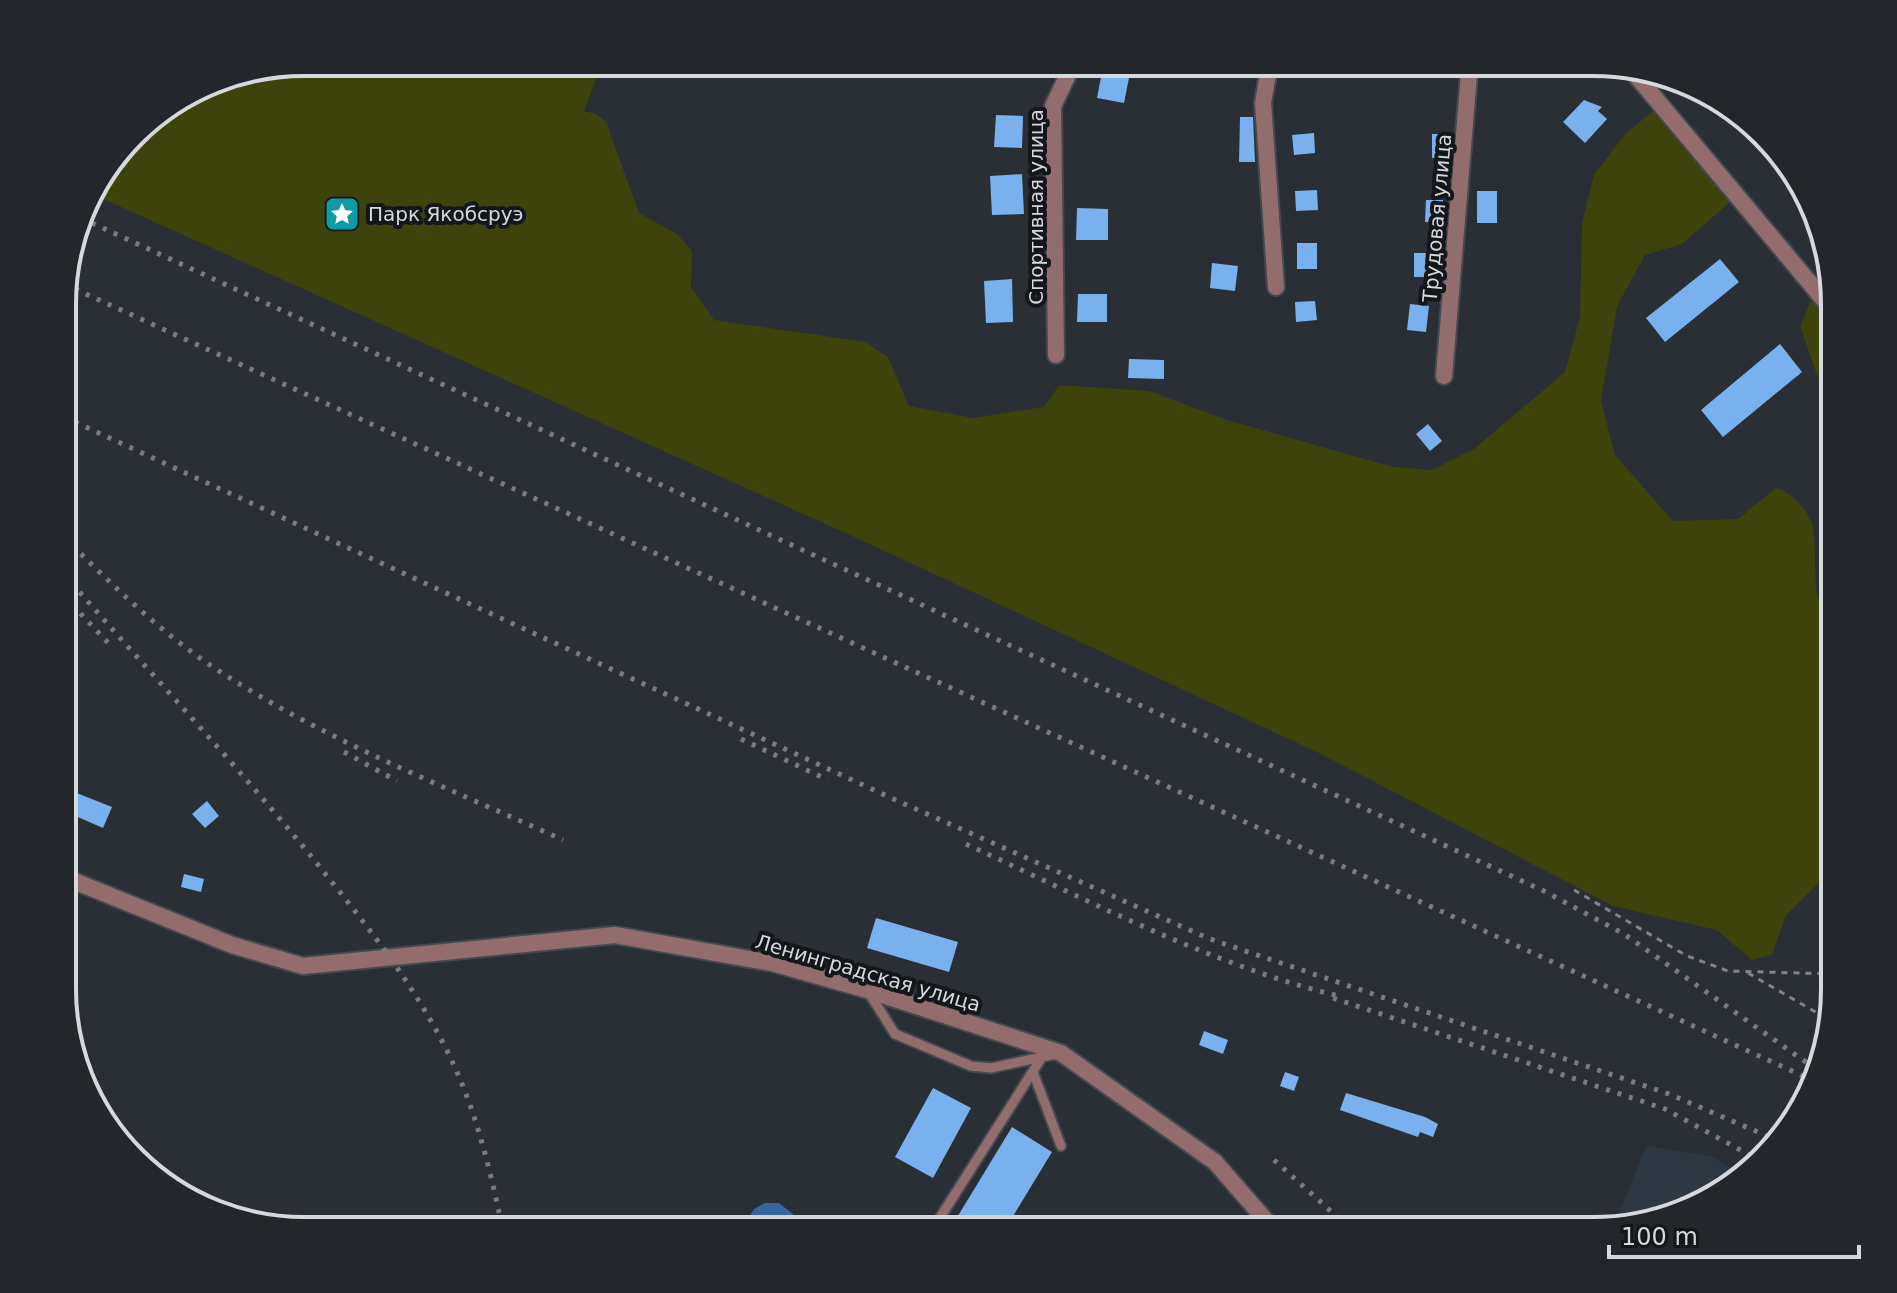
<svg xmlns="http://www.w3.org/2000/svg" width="1897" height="1293" viewBox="0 0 1897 1293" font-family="'DejaVu Sans',sans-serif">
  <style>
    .built { fill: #2e3843 }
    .green { fill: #3d430b }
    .water { fill: #3765a0 }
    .building { fill: #79b0ee }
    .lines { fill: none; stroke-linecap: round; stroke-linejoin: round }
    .service-casing { stroke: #454a50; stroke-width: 13 }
    .minor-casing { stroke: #454a50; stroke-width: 20 }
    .path { stroke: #81858a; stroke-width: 3; stroke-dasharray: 6 6; stroke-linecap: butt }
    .service { stroke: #936d6e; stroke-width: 9 }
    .minor { stroke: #936d6e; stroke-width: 16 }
    .rail { stroke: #787c81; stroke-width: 5; stroke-dasharray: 4 8; stroke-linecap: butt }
    .labels { text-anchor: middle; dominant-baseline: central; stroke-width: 8; stroke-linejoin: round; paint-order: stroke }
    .street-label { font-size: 20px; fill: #d5d8dc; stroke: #14171a }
    .poi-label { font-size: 20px; fill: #d5d8dc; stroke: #14171a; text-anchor: start }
    .rim { fill: none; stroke: #d5d8dc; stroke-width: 4 }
  </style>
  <rect width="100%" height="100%" fill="#2a2f35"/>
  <path class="built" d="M1646,1146L1712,1156L1739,1174L1700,1206L1614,1226Z"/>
  <path class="green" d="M304,62H602L584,111L596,114L606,122L639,213L677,234L692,251L691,287L714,320L865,342L888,357L909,406L973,418L1044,407L1059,385L1149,391L1227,420L1393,467L1432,470L1474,449L1565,372L1580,317L1582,223L1594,175L1626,133L1661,105L1737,196L1682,244L1645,255L1617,306L1601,401L1615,455L1673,521L1738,519L1776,488C1791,492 1810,511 1813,528C1819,564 1807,599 1835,631V867L1786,915L1772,955L1752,960L1717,930L1613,906L1319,753L848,534L90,193L144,122L212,80Z
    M1819,295L1835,313V426L1800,326L1810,303Z"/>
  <path class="water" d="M765,1203H779L814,1231H741L754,1209Z"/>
  <path class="building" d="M1103,67L1130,73L1124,103L1097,98Z
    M1584,100L1602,107L1598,111L1607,119L1585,143L1563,122Z
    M996,115L1023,116L1022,148L994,147Z
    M1240,117H1253L1255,162H1239Z
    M1314,133L1315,153L1294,155L1292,135Z
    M1432,134H1451V158H1432Z
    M1022,174L1024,214L992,215L990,176Z
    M1317,190L1318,210L1296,211L1295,191Z
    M1477,191H1497V223H1477Z
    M1426,200H1443L1442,223L1425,222Z
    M1077,208L1108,209V240H1076Z
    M1297,243H1317V269H1297Z
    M1414,253H1437V277H1414Z
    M1720,259L1739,282L1665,342L1646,318Z
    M1212,263L1238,266L1235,291L1210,288Z
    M1012,279L1013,322L986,323L984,281Z
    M1078,294H1107V322H1077Z
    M1315,301L1317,320L1296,322L1295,302Z
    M1410,304L1429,306L1426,332L1407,330Z
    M1780,344L1802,372L1723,437L1701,410Z
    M1129,359L1164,360V379L1128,378Z
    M1428,424L1442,441L1430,451L1416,434Z
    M64,788L112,807L103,828L64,811Z
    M207,801L219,816L205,828L192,814Z
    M184,874L204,879L201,892L181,887Z
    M876,918L958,942L949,972L867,948Z
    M1204,1031L1228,1040L1223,1054L1199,1045Z
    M1285,1072L1299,1077L1294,1091L1280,1086Z
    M933,1088L971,1108L933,1178L895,1157Z
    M1346,1093L1425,1117L1438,1124L1433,1137L1420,1132L1418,1137L1340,1110Z
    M1012,1127L1052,1152L1004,1231H964L953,1224Z"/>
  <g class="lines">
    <defs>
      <path id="service" d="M869,993L895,1034L971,1066L991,1068L1056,1054
        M1033,1072L1061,1146
        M936,1224L1042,1057"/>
      <path id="minor" d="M1270,62L1263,103L1276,287
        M1629,67L1835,313
        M1056,355L1053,106L1074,62
        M1444,376L1470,62
        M64,877L232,945L303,966L615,935L772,963L867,990L1061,1053L1215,1162L1275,1231"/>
    </defs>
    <use href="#service" class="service-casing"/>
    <use href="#minor" class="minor-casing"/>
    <path class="path" d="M1574,890L1687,956L1728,971L1835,974
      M1748,973L1831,1021"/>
    <use href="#service" class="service"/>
    <use href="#minor" class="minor"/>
    <path class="rail" d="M81,218L1544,891L1624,934L1820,1072
      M64,284L1814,1081
      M64,417L900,802L1210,939L1669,1094L1779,1141
      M64,537C109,582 157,629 210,665C319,738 444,786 563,840
      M64,574C151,675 244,772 327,876C369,928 411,982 442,1041C474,1101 489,1164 503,1231
      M64,596L113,648
      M741,739L828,780
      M344,752L397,781
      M966,844C1088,900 1212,966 1343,997
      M1333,998L1665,1109L1757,1159
      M1274,1160L1353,1231"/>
  </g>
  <defs>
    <symbol id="sight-square" viewBox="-11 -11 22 22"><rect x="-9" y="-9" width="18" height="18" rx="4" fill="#0f9aa8" stroke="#14171a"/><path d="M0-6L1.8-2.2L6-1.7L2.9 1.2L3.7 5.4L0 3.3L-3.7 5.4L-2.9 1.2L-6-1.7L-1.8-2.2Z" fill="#fff"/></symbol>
  </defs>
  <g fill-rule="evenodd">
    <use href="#sight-square" x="322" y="194" width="40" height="40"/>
  </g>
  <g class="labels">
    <g class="street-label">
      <text transform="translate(1036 207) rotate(-90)">Спортивная улица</text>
      <text transform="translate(1437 218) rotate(-85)">Трудовая улица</text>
      <text transform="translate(868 973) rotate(16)">Ленинградская улица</text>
    </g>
    <g class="poi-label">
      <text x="368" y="214">Парк Якобсруэ</text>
    </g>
  </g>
  <path d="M0 0H1897V1293H0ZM304 76H1593A228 228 0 0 1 1821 304V989A228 228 0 0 1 1593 1217H304A228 228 0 0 1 76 989V304A228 228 0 0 1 304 76Z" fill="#23262a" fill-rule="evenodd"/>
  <path class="rim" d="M304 76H1593A228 228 0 0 1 1821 304V989A228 228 0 0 1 1593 1217H304A228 228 0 0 1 76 989V304A228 228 0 0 1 304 76Z"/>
  <path d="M1609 1245v12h250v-12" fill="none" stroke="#d5d8dc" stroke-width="4"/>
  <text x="1621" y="1245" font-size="24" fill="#d5d8dc" stroke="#14171a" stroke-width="6" paint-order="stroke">100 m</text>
</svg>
